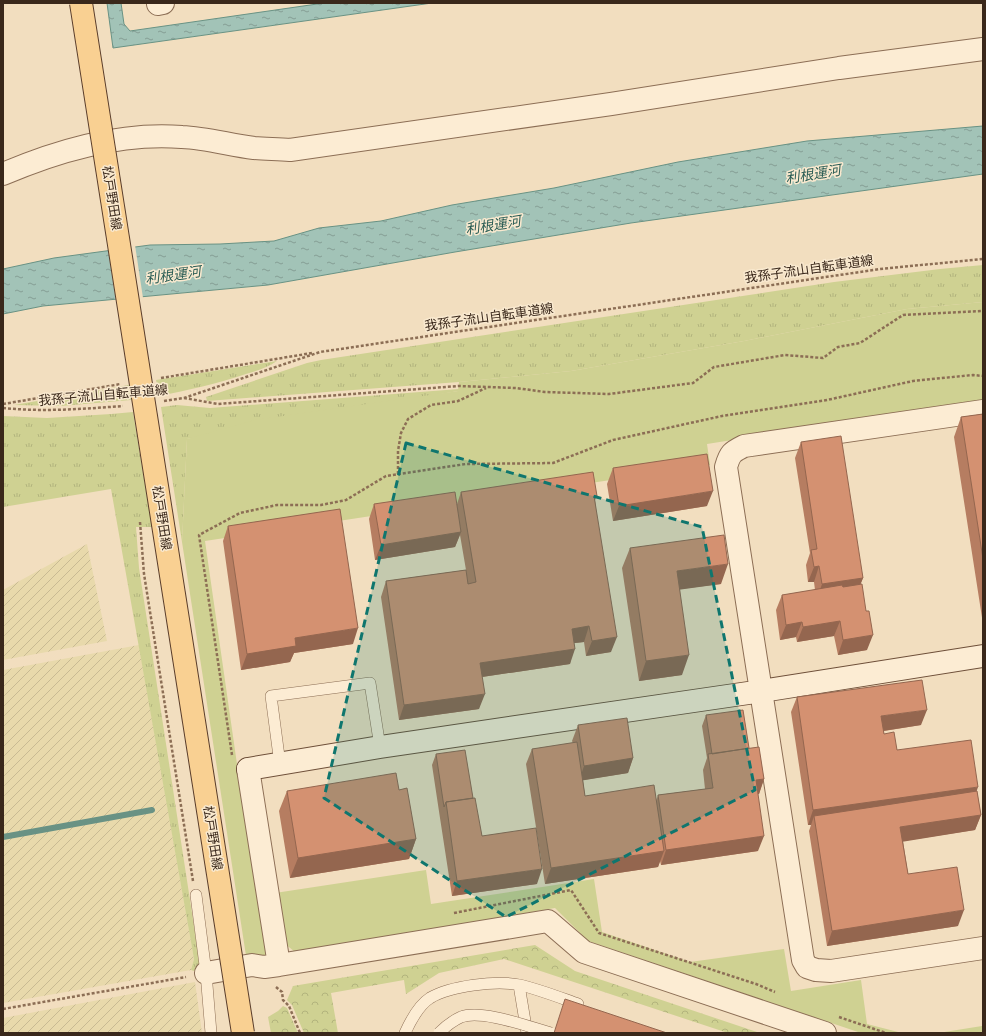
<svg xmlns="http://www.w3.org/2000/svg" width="986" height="1036" viewBox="0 0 986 1036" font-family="Merriweather,'Noto Sans JP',serif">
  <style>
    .farmland { fill: url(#farmland-furrows) }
    .grass { fill: url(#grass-tufts) }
    .forest { fill: url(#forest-crowns) }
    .park { fill: #cfd192 }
    .water { fill: url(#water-ripples); stroke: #699284 }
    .pier { fill: #f2debf }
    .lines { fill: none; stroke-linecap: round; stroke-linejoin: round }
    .stream { stroke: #699284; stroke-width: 6 }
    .lane-casing { stroke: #8c6e55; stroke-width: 12 }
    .street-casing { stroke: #8c6e55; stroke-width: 24 }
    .secondary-casing { stroke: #6e4f39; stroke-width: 24 }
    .path { stroke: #8c6e55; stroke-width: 2.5; stroke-dasharray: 3 2; stroke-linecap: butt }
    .lane { stroke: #fcecd3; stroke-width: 11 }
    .street { stroke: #fcecd3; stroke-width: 22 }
    .secondary { stroke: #fcecd3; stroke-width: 22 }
    .lane-bridge-casing { stroke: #8c6e55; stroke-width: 12; stroke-linecap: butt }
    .primary-bridge-casing { stroke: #593c2a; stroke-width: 24; stroke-linecap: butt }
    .lane-bridge { stroke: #fcecd3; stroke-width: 11 }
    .primary-bridge { stroke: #f9d092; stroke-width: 22 }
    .wall { fill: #b67d61 }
    .shaded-wall { fill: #94664f }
    .building { fill: #d49171; stroke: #94664f }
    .marked { fill: #0f766e; fill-opacity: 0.2; stroke: #0f766e; stroke-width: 3; stroke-dasharray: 8 5; stroke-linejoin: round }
    .labels { text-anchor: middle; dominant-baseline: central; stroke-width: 3; stroke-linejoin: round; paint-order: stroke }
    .street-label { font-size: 13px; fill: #3a281b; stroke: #f9e9cf }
    .water-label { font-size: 14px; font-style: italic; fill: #295c54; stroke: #f9e9cf }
  </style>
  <defs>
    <pattern id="farmland-furrows" width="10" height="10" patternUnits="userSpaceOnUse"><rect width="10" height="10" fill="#e8d9ab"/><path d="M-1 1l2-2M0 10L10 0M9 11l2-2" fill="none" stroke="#c8ba93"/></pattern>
    <pattern id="grass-tufts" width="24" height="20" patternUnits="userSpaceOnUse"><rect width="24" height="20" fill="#cfd192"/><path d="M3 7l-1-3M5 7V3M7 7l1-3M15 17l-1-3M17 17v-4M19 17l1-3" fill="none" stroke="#b2b37d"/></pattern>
    <pattern id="forest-crowns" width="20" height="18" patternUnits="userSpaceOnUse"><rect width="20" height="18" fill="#cfd192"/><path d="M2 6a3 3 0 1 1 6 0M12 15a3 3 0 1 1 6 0" fill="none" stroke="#b2b37d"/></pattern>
    <pattern id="water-ripples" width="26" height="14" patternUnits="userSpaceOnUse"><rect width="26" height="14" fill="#a2c3b7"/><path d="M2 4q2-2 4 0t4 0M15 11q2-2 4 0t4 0" fill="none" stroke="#859e94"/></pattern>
  </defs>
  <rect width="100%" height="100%" fill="#f2debf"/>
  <path class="farmland" d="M87,544L107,641L3,660V590Z
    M139,645L194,959L191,970L3,1003V670Z
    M195,982L202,1033H3V1018Z"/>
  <path class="grass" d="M983,265V302L907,309L744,341L571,371L459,382L207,401L206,397L307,363L321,360L834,282L940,269Z
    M277,361C268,367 257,371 246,374C217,384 188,390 159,396L156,380Z
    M129,385L131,400L61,406L14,405Z
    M459,389L458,391L187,439L182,542L161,407L177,405L210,408Z
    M133,412L152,527H136L139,568L200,965L199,969L194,971L191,970L194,959L111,489L3,507V416L47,418L111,414Z"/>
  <path class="forest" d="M535,945L575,971L760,1033H728L504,959L439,973L406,994L404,980L331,993L338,1033H304L292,1005L287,1000L293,986Z
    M283,1006L287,1008L298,1033H271L268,1017L278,1011Z"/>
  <path class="park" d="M983,302V403L938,408L707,444L710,465L205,541L241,792L267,958L247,962L182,542L187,439L255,420L458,391L459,382L571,371L744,341L907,309Z
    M426,870L431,904L594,879L602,932L690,962L784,949L791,991L861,980L867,1024L902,1033H861L588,941L555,908L295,952L284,943L275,893Z
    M982,1026L983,1033H938Z"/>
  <path class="water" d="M107,3H121L124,24L130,31L324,3H432L113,48Z
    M983,126V174L631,223L455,252L268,285L43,306L3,314V269L54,258L150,245L220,244L274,241L319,228L381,221L452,205L554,188L678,162L807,141Z"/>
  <path class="pier" d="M135,245L143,298L116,301L108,249Z"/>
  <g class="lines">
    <path class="stream" d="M3,837L152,810"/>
    <defs>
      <path id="lane" d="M280,764L271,696L370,683L380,747
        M196,895L206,973L211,1033
        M519,985L527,1033
        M405,1033C410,1022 419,1005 430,998C450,986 496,980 520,985C538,989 561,998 578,1004"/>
      <path id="street" d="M158,4L163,3
        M3,174C59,150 121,132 182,137C206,138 230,145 254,148C266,149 278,149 290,150L611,104L839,68L983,49
        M983,411L744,446C732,452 730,453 726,467L803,960L807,967L816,970L831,971L983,948
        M248,769L279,965
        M206,973L252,965L264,967L279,965L548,921L584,952L825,1033"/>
      <path id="secondary" d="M248,769L380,747L762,691L983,656"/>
    </defs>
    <use href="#lane" class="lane-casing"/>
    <use href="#street" class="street-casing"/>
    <use href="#secondary" class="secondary-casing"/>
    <path class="path" d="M161,378L312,353
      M184,398L218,404L459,386L516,388L545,392L609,394L693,383L714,367L785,355L823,358L838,347L860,343L903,315L983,311
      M164,401L184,398L320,352L880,269L983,259
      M3,404L121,384
      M3,408C43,412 83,409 123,406
      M398,474V451L401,433L408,419L431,405L458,401L486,388
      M140,522L144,574L193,881
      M232,755L199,535L240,513L277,505H321L346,500L386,476L466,464L553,463L613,440L722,416L827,400L913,381L973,375L983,376
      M454,913L571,890L599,933L756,984L775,992
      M276,987L282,992L283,1000L289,1006L300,1033
      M3,1009L186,977
      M839,1017L886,1033"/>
    <use href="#lane" class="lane"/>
    <use href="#street" class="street"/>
    <use href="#secondary" class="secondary"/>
    <defs>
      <path id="lane-bridge" d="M439,1033C446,1026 452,1021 461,1017C482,1009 529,1027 551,1033"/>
      <path id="primary-bridge" d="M81,3L243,1033"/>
    </defs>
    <use href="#lane-bridge" class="lane-bridge-casing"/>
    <use href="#primary-bridge" class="primary-bridge-casing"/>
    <use href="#lane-bridge" class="lane-bridge"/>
    <use href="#primary-bridge" class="primary-bridge"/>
  </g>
  <path class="wall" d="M983,414V624L954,437L961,417Z
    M801,442L863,578L860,585L867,650L838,655L834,636L797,642L796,637L780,640L776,610L782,595L815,590L814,582H808L806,565L810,553L795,458Z
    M613,468L707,506L613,521L607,484Z
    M461,492L597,496L595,500L611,652L586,656L584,642L574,643L570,664L482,677L479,709L399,720L381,597L386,581L466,570L460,535L455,547L375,560L369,519L374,504H457Z
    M228,526L353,644L294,653L290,662L241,670L223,541Z
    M630,548L721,584L680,589L682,675L639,681L622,568Z
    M797,697L921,725L884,731V734L897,750L977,791L981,815L975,830L903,841L908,874L958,926L827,946L809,831L811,825H808L791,712Z
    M706,715L749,748L764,779L759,794H758V851L661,865L660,861L658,867L545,884L526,764L532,749L573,743L572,741L578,725L633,758L628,773L583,780L585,796L656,801L658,795L705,789L703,770L707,758L702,726Z
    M436,754L473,798L482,836L537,884L452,896L440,818L432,765Z
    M399,790L416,839L409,859L290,878L279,811L287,791Z"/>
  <path class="shaded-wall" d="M713,491L707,506L613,521L619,506Z
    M461,532L455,547L375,560L381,545Z
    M728,564L721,584L670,591L677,571Z
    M819,566L814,582H808L814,567Z
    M863,578L857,593L817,599L822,584Z
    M840,621L834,636L797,642L803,627Z
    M802,622L796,637L780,640L786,625Z
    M589,626L584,642L566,644L572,629Z
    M358,628L353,644L294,653L290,662L241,670L247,654L295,638Z
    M873,635L867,650L838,655L843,640Z
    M617,637L611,652L586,656L592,641Z
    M575,649L570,664L475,678L480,663Z
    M689,655L682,675L639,681L646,661Z
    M485,694L479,709L399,720L404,705Z
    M927,710L921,725L876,732L881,716Z
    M633,758L628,773L579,781L584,766Z
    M764,779L759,794L750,796L756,780Z
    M978,787L973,802L814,816L811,825H808L813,810Z
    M981,815L975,830L895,843L900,827Z
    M764,836L758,851L661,865L666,850Z
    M416,839L409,859L290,878L298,858Z
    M664,851L658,867L545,884L551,868Z
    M542,869L537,884L452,896L457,881Z
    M964,910L958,926L827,946L832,931Z"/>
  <path class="building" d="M983,414V559L961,417Z
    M841,436L863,578L822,584L819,566L814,567L811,550L817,549L801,442Z
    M707,454L713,491L619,506L613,468Z
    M593,472L597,496H594L617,637L592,641L589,626L572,629L575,649L480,663L485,694L404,705L386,581L466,570L468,584L476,582L461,492Z
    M455,492L461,532L381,545L374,504Z
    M340,509L358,628L295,638L296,646L247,654L228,526Z
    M724,535L728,564L677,571L689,655L646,661L630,548Z
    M862,584L866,611H869L873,635L843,640L840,621L803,627L802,622L786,625L782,595L842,585L843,587Z
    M922,680L927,710L881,716L884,734L894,732L897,750L971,740L978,787L813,810L797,697Z
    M743,710L749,748L712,754L706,715Z
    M627,718L633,758L584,766L578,725Z
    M577,742L585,796L654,785L664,851L551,868L532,749Z
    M759,747L764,779L756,780L764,836L666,850L658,795L713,788L708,754Z
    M465,750L473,798L446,802L444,807L436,754Z
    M396,773L399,790L407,788L416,839L298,858L287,791Z
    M977,791L981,815L900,827L908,874L957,867L964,910L832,931L814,816Z
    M475,798L482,836L536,828L542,869L457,881L446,802Z
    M565,999L667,1033H554Z"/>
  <path class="marked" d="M406,443L702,527L755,790L506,917L324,798Z"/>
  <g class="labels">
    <g class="street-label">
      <text transform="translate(112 198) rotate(81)">松戸野田線</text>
      <text transform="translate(809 269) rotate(-8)">我孫子流山自転車道線</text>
      <text transform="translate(489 317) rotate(-8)">我孫子流山自転車道線</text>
      <text transform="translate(103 395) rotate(-5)">我孫子流山自転車道線</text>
      <text transform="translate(162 518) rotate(81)">松戸野田線</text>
      <text transform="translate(213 838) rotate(81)">松戸野田線</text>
    </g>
    <g class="water-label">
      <text transform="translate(813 174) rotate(-9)">利根運河</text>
      <text transform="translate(493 225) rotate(-9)">利根運河</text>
      <text transform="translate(173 275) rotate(-8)">利根運河</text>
    </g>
  </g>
  <rect width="986" height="1036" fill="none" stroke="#3a281b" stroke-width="8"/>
</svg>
